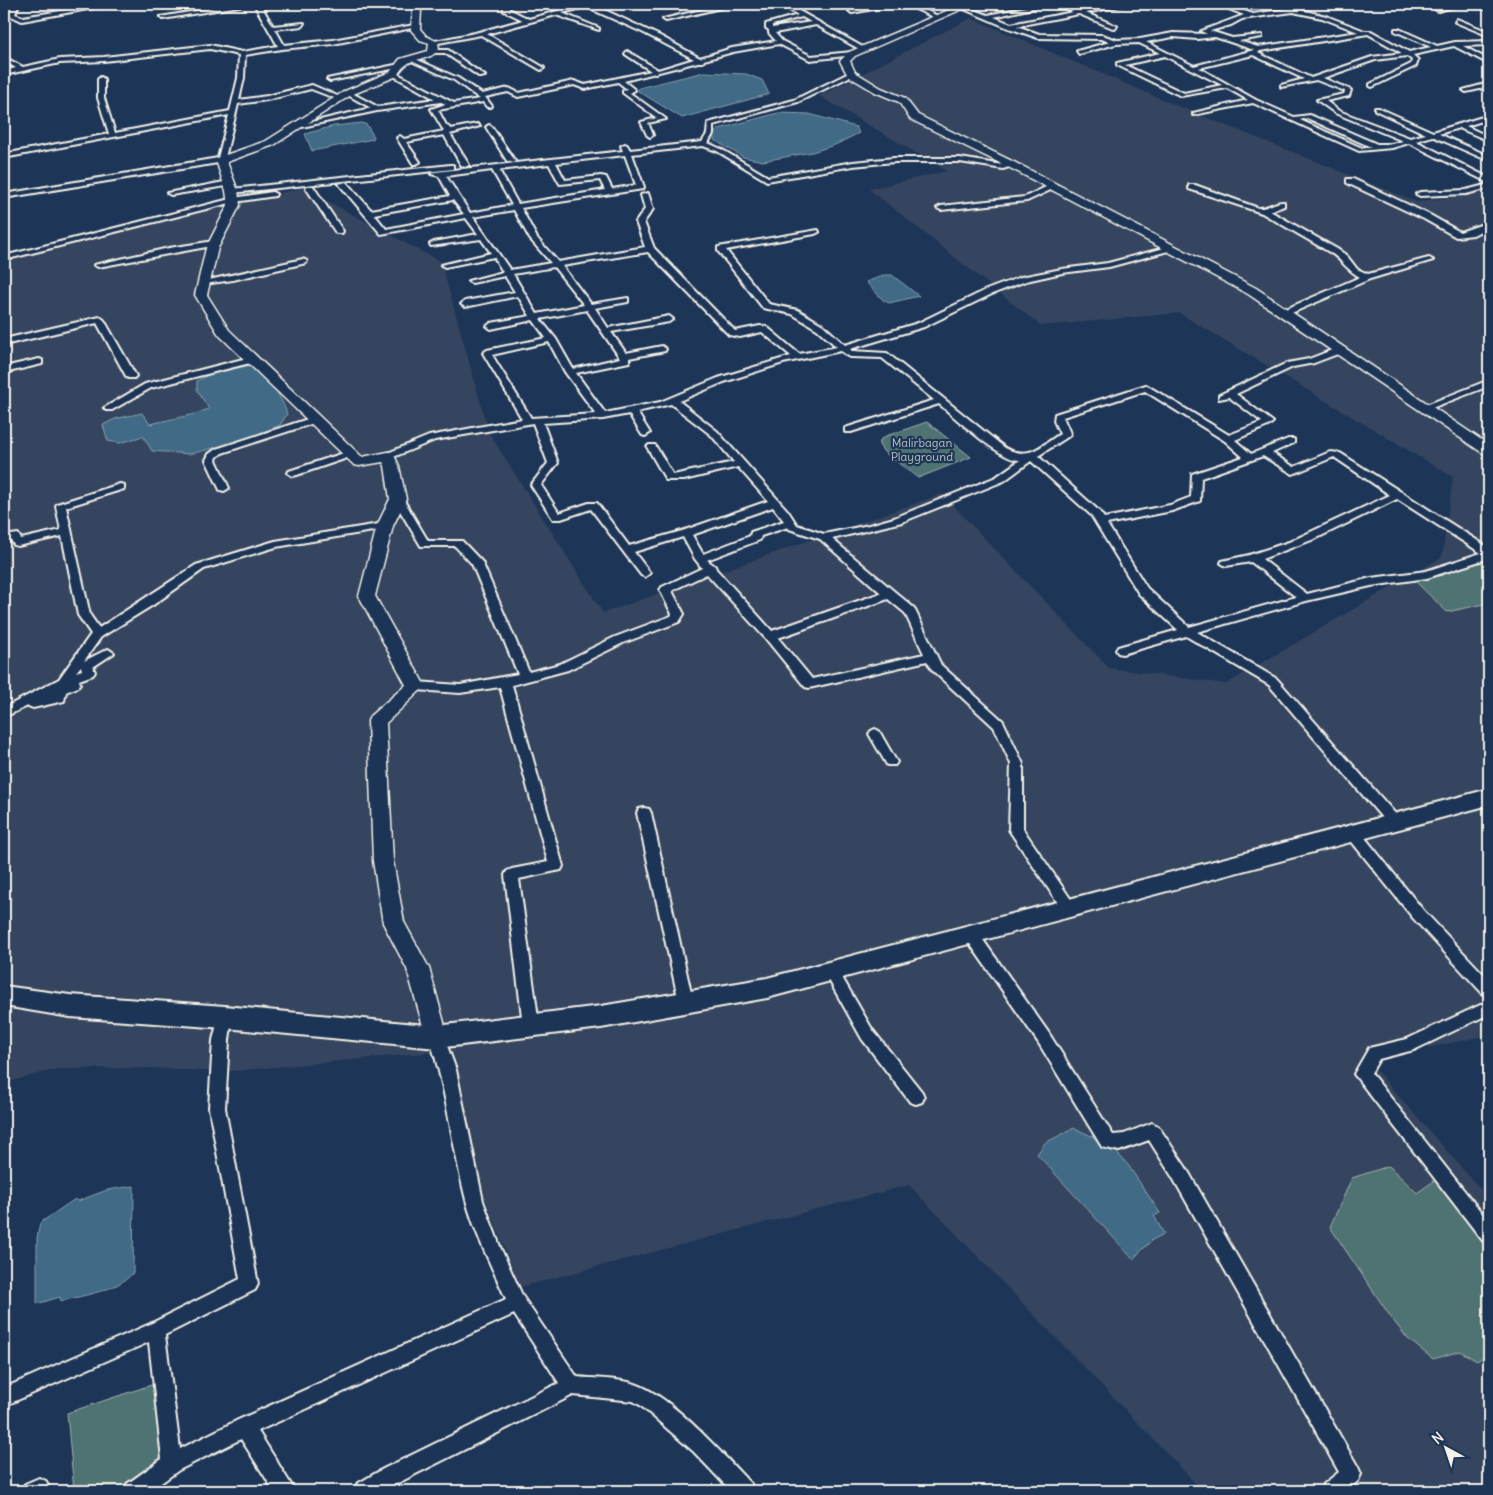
<svg xmlns="http://www.w3.org/2000/svg" width="1493" height="1495" viewBox="0 0 1493 1495" font-family="Delius,sans-serif">
  <style>
    .built { fill: #34455f }
    .green { fill: #4f7273; stroke: #a2b2ae }
    .water { fill: #406b85; stroke: #88a1ad }
    .lines { fill: none; stroke-linecap: round; stroke-linejoin: round }
    .street-casing { stroke: #f4f1e8; stroke-width: 4 }
    .secondary-casing { stroke: #f4f1e8; stroke-width: 3 }
    .primary-casing { stroke: #f4f1e8; stroke-width: 4 }
    .street { fill: #1d3557; fill-rule: evenodd }
    .secondary { fill: #1d3557; fill-rule: evenodd }
    .primary { fill: #1d3557; fill-rule: evenodd }
    .labels { text-anchor: middle; dominant-baseline: central; stroke-width: 4.5; stroke-linejoin: round; paint-order: stroke }
    .far-park-label { font-size: 12px; fill: #bac5bf; stroke: #1d3557 }
  </style>
  <rect width="100%" height="100%" fill="#1d3557"/>
  <filter id="ink" filterUnits="userSpaceOnUse"><feTurbulence type="fractalNoise" baseFrequency=".02" numOctaves="2"/><feDisplacementMap in="SourceGraphic" scale="10" xChannelSelector="R" yChannelSelector="G"/><feConvolveMatrix kernelMatrix="1 2 1 2 8 2 1 2 1" color-interpolation-filters="sRGB"/></filter>
  <g filter="url(#ink)">
    <path class="built" d="M971,18L1173,104L1417,202L1489,191V1035L1367,1060L1489,1199V1491H1203L909,1185L520,1287L471,1163L436,1052L222,1072L152,1068L57,1069L4,1083V255L303,188L441,262L489,433L603,613L942,494L1109,668L1226,684L1442,557L1453,477L1179,313L1041,326L869,189L947,171L819,96Z"/>
    <path class="green" d="M927,422L971,457L918,478L884,452L879,445L881,439L886,436Z
      M1489,560V603L1447,612L1414,580Z
      M1389,1166L1417,1193L1438,1178L1489,1248V1353L1477,1361L1460,1351L1433,1359L1408,1339L1392,1319L1330,1227L1352,1178Z
      M160,1382L169,1462L128,1491H74L67,1413Z"/>
    <path class="water" d="M704,72L746,74L762,80L769,94L682,118L638,91L639,88Z
      M778,113L809,114L856,127L859,133L835,145L812,152L763,161L743,157L714,140L713,134L719,129Z
      M362,123L367,125L374,137L373,139L312,151L305,134L334,126Z
      M885,275H892L919,296L889,303L883,300L866,282Z
      M251,365C269,376 280,394 287,414L280,425L237,442L190,454L152,451L143,436L120,443L108,441L103,425L115,419L142,413L150,424L195,414L209,409L197,390V381L212,373Z
      M1074,1128L1109,1144L1128,1165L1160,1213L1154,1216L1164,1234L1152,1240L1133,1259L1037,1154L1045,1143Z
      M134,1186L133,1273C117,1291 84,1295 61,1301L60,1297L37,1304V1238L40,1223L75,1199L78,1201L107,1190Z"/>
    <g class="lines">
      <defs>
        <path id="street" d="M13,4H19L15,14L23,17L104,4H116L22,21L9,15Z
          M238,4H251L163,19L160,17Z
          M254,4H260L273,26L304,23L302,26L275,29L284,45L333,40L414,25L417,27L333,44L282,49L245,55L244,78L239,100L267,96L312,85L342,98L337,99L311,89L267,100L238,104L224,162L4,198V194L218,158L229,115L4,158V154L109,134L98,98V79L101,77L104,79V98L115,133L230,111L238,78L239,55L210,49L104,61L60,63L4,75V71L16,68L4,61V57L23,67L60,59L104,57L210,45L242,52L278,46Z
          M357,4H365L359,7Z
          M503,4H509V9L529,19L582,4H592L660,36L700,58L732,48L776,41L769,33V30L766,28V24L798,15L780,4H787L866,49L861,50L816,25L775,33L782,41L811,56L852,52L854,55L810,60L779,44L733,52L704,60L703,62H698L624,81L635,90L630,93L666,119L648,123L653,135L650,137L647,135L641,122L657,118L623,93V91L627,89L618,82L585,89L574,85L518,97L508,92L485,97L492,106L491,107H487L483,102L438,110L446,125L451,129L477,124L480,126L450,134L469,165L465,167L461,165L444,135L406,142L420,162L416,164H413L397,138L400,136L404,139L444,131L431,109L446,104L441,102L377,111L302,127L299,125L371,108L346,94V92L348,91L378,107L435,99L392,75V73L394,72L454,103L480,99L454,80L409,60L411,57L458,78L482,94L509,88L519,93L574,81L585,85L651,71L625,54L627,51L658,70L694,59L642,32L586,7L562,13L599,28V30L556,15L487,34L543,67L544,68L541,70L481,35L433,44L430,42L475,33L523,20L504,11ZM802,17L811,22L772,28V25Z
          M685,4H693L680,9L677,7Z
          M727,4H737L666,21L663,19Z
          M887,4H899L852,13L849,11Z
          M905,4H912L940,17L935,18Z
          M1040,4H1050L994,17L1011,24L1073,12L1056,4C1065,4 1071,9 1079,10C1090,12 1114,4 1128,4L1086,13L1117,26L1115,29L1079,14L1017,26L1039,34L1102,35L1117,40L1140,39L1173,33L1207,34L1201,31L1244,15L1216,4H1224L1253,14L1293,8L1326,16L1365,31H1371L1409,52L1431,47L1395,31V29H1399L1437,46L1455,42L1489,41V45L1463,46L1489,60V64L1454,46L1413,55L1418,60L1416,66L1372,87L1370,86V84L1411,64L1412,60L1407,56L1375,60L1323,78L1351,90L1349,96L1326,101L1339,111L1410,138L1426,134L1375,110V108H1379L1433,132L1489,115V119L1466,126L1489,137V141L1459,128L1439,134L1489,156V161L1432,136L1416,141L1489,178V183L1409,143L1392,148L1359,151L1253,103L1193,115V113L1248,100L1227,88L1181,96L1117,65V63L1160,53L1139,43L1116,44L1079,54L1077,51L1110,42L1101,39L1038,38L1006,27L959,7L964,6L988,15ZM1293,12L1322,18L1358,32L1258,47L1239,41L1262,37V35L1232,38L1210,31L1231,25L1242,19ZM1368,34L1402,53L1372,57L1311,78L1258,53L1260,51ZM1173,37L1197,39L1215,37L1254,50L1194,66L1146,42ZM1253,55L1304,79L1281,85V87L1316,80L1345,91L1344,94L1317,100L1335,113L1403,141L1391,144H1377L1310,115L1294,117L1256,100L1199,68ZM1165,56L1222,85L1184,93L1125,65ZM1307,118L1371,147L1362,148L1300,120Z
          M1254,4H1263L1260,6Z
          M1455,4H1465L1438,11L1435,9Z
          M1475,4H1482L1489,7V11Z
          M1457,19L1489,32V36L1455,22Z
          M432,50H448L485,76L480,77L445,53H430Z
          M395,65L397,66V68L330,81L327,79Z
          M851,72L853,73V75L798,102L713,125V134L708,143L721,149L768,177L853,162L894,158H960L1003,165L1011,163L1015,165L1003,169L960,162H894L853,166L767,181L717,151L703,146L632,154L644,187L643,189L521,208L537,238L558,262L645,247L636,222L645,209L641,195L648,193L653,209L644,222L654,248L735,331L760,326L767,327L799,354L837,347L817,329L792,314L763,308L718,251V247L818,230L819,232L815,234L726,250L769,304L798,310L823,325L845,345L918,323L986,290L1021,277L1062,269L1108,263L1172,246V250L1109,267L1062,273L1026,281L992,294L924,327L850,349L852,351L887,353L1005,448C1030,460 1039,447 1060,434L1054,421L1055,414L1146,385L1229,435L1262,422L1229,397L1219,399V395L1287,363L1309,359L1337,348H1343V352L1314,363L1293,367L1236,394L1273,422L1268,426L1235,440L1251,454L1288,439H1294V443L1272,453L1294,467L1330,452L1340,453L1489,548V558L1427,578L1371,586L1306,601L1197,632L1277,679L1399,818L1401,822L1399,826L1394,827L1389,826L1269,685L1186,636L1122,654L1118,653L1116,650L1118,647L1178,630L1139,594L1091,515L1031,461L1004,481L902,522L832,539L914,608L941,665L1003,721L1023,764V829L1074,904L1076,908L1074,912L1069,914L1064,912L1009,830L1011,764L994,727L932,670L927,661L809,688L805,687L766,639L707,574L675,589L672,591L684,614L679,622L623,643L568,670L512,685L563,866L561,870L556,871L519,879L539,1025L536,1030L531,1032L526,1030L523,1025L505,875L507,871L512,869L548,862L500,687L460,693L416,690L410,686L416,682L460,685L518,674L472,564L455,546H421L393,499L398,496L402,497L428,541H462L482,562L529,672L560,664L615,637L671,616L672,614L660,590L662,587L702,568L695,559L683,537L634,552L650,573L645,577L641,575L591,509L561,519H553L531,485L548,463L533,423L435,440L391,458H385V454L429,436L522,419L483,353L487,350L546,338L533,320L491,329L487,326L491,323L530,316L518,296L465,307L461,304L465,301L515,292L505,276L472,283L468,281L503,272L494,257L445,267L441,265L491,253L481,239L431,246L430,244L434,242L478,234L466,218L381,234L339,184L346,182L371,210L450,196L439,176L431,174L435,172L623,151L621,146L625,144L627,145L630,150L702,142L707,134L708,123L794,100ZM625,155L636,185L612,189L606,177L601,176L565,180L556,163ZM549,164L560,184L600,180L605,190L518,204L499,170ZM492,170L512,205L470,213L446,176ZM453,200L464,214L386,229L374,214ZM514,210L530,239L551,263L510,270L473,217ZM648,252L729,335L740,337L762,332L791,356L718,378L660,402L605,413L576,373L629,362V358L665,351L666,349L662,346L626,353L611,332L669,322L673,319L669,316L608,328L595,308L628,302V298L591,304L562,266ZM554,267L584,305L537,314L513,274ZM587,310L620,358L573,369L556,339L540,319ZM549,342L565,372L596,414L531,418L492,355ZM841,351L850,357L882,358L934,400L845,428V432H851L939,404C955,417 1001,461 1020,460L996,477L894,518L869,525L824,534L797,525L788,511L717,431L679,401L724,382L783,363ZM1145,391L1225,441L1243,457L1192,474L1191,497L1170,505L1104,518L1099,511L1038,456L1069,436L1070,433L1063,417ZM671,404L711,435L734,462L673,475L655,445H649L647,447L666,480H684L738,467L768,501L682,531L629,546L597,503H589L559,513L541,485L558,463L543,423L603,419L629,414L642,435L645,436L650,433L637,412ZM1263,456L1293,474L1334,457L1390,495L1289,542L1249,555L1222,561L1221,563L1226,566L1251,562L1296,597L1189,627L1147,588L1107,524L1172,511L1200,501L1201,478ZM1397,499L1481,553L1426,571L1371,578L1307,594L1262,559L1317,538ZM773,507L784,521L751,532L750,536L703,554L692,535ZM788,527L789,529L820,539L881,593L772,631L716,569L715,566L707,560L760,540L761,536ZM888,599L905,613L924,654L812,679L778,638Z
          M1489,83V87L1466,92L1463,90Z
          M489,125L492,127L515,161L514,163L507,161L486,127Z
          M450,165H453V169L232,193L228,191L232,189Z
          M1347,179H1353L1430,215L1460,232L1489,222V227L1473,235L1456,237L1424,219L1347,183Z
          M229,181H232V185L171,195L167,193Z
          M1489,184V188L1466,194L1420,196L1416,194L1420,192L1466,190Z
          M1050,185L1057,187L1027,201L941,210L937,208L941,206L1025,197Z
          M1189,185H1195L1258,208C1268,209 1275,201 1284,202V206L1270,211L1337,249L1347,256L1357,269L1368,274L1429,258L1433,260L1370,279L1287,315H1281V311L1360,277C1348,271 1342,260 1331,253L1262,213L1189,189Z
          M307,186H313L343,231L342,233H336L306,188Z
          M272,192L276,194L275,196L234,202L4,260V256L234,198Z
          M214,241L218,243L217,245L98,267L94,265L169,248Z
          M303,259L307,261L306,263L233,280L204,284L200,282Z
          M100,317L104,320L136,376L134,378H128L126,376L97,323L4,345V339Z
          M251,357L255,360L254,362L151,388L112,410H106L104,408L145,384Z
          M39,359L42,360V364L4,373V367Z
          M1489,380V386L1429,409L1426,410L1421,407Z
          M314,417L319,420L317,422L222,453L217,457L216,460L229,488L224,491L220,490L206,460L209,454L216,449Z
          M350,451L355,454L353,456L297,475L293,476L288,473L289,471Z
          M120,484L124,485V489L66,507L90,615L99,628L196,565L275,541L385,523L390,526L385,529L276,547L204,569L153,605L101,637L84,661L108,649L114,653L93,667L95,672L93,675L79,680L80,684L78,687L66,692L64,701L33,708L28,706L4,717V708L59,679L91,634L78,615L62,536L18,546L14,545L11,540L4,542V536L18,534L21,539L61,530L56,506L57,504ZM81,666L82,670L76,672Z
          M875,729L879,731L895,759L897,762L895,765H887L869,734L871,731Z
          M644,808L649,809L651,813L693,1002L691,1007L686,1009L681,1007L679,1002L637,813L639,809Z
          M1353,828L1358,829L1423,910L1489,980V996L1484,995L1413,918L1348,837L1346,833L1348,829Z
          M971,928L976,930L1048,1032L1113,1135L1124,1134L1152,1123L1158,1126L1185,1166L1358,1467L1361,1474L1358,1481L1346,1491H1321L1324,1484L1339,1472L1173,1178L1149,1140L1119,1151L1102,1147L1038,1042L966,938L964,934L966,930Z
          M831,965L836,967L872,1029L922,1092L924,1097L922,1102L916,1104L910,1102L862,1039L824,971L826,967Z
          M1489,1001V1014L1414,1050L1379,1059L1371,1073L1489,1222V1243L1483,1241L1354,1074L1369,1048L1407,1039Z
          M225,1010L230,1012L232,1017L229,1040L225,1108L258,1284L255,1290L165,1335L180,1449L238,1420L506,1299C492,1267 475,1234 466,1200C452,1146 447,1090 429,1037L432,1032L437,1030L442,1032L456,1070L483,1201L501,1249L523,1297L577,1377C595,1379 618,1378 635,1384C672,1396 723,1455 751,1484L754,1491H731L694,1452L640,1405L633,1401L573,1395L382,1491H354L357,1484L383,1469L559,1383L514,1314L258,1431L295,1491H274L241,1439L179,1470L150,1491H124L127,1484L162,1459L149,1342L4,1406V1388L150,1324L240,1279L209,1108L213,1040L220,1012Z
          M39,1478L46,1481L49,1488L47,1491H22L25,1484Z"/>
        <path id="secondary" d="M411,4H419L421,10L420,29L426,36L438,42L439,49C427,65 410,52 397,76L351,95L274,145L227,162L238,191L240,205L218,248L207,295L229,330L362,457L388,452L393,453L399,466L406,499L393,526L375,596L425,686L386,723L393,861L404,922L429,968L448,1037L445,1044L437,1047L429,1044L426,1037L407,969L383,923L373,861L368,721L370,716L406,685L359,596L377,526L390,499L385,466L383,462L359,466L354,465L219,335L195,295L206,248L228,205L226,191L216,160L217,158L266,141L345,91L390,72L400,59L428,51L429,43L420,40L411,30L413,10Z
          M963,4H974L855,56L850,61L855,72L881,88L905,98L918,115L1024,167L1256,288L1489,445V455L1484,454L1248,294L1016,171L910,119L899,102L875,92L848,76L840,61L849,52Z"/>
        <path id="primary" d="M1489,789V805L767,998L601,1028L437,1048L225,1028L70,1017L4,1006V986L70,995L225,1006L437,1026L601,1006L767,978Z"/>
      </defs>
      <use href="#street" class="street-casing"/>
      <use href="#secondary" class="secondary-casing"/>
      <use href="#primary" class="primary-casing"/>
      <use href="#street" class="street"/>
      <use href="#secondary" class="secondary"/>
      <use href="#primary" class="primary"/>
    </g>
  </g>
  <g class="labels">
    <g class="far-park-label">
      <text x="922" y="442">Malirbagan<tspan x="922" dy="14">Playground</tspan></text>
    </g>
  </g>
  <rect width="1493" height="1495" fill="none" stroke="#1d3557" stroke-width="20"/>
  <rect x="10" y="10" width="1473" height="1475" fill="none" stroke="#f4f1e8" stroke-width="2" filter="url(#ink)"/>
  <g transform="translate(1446 1448) rotate(320)" stroke="#1d3557" stroke-width="4" paint-order="stroke">
  <path d="M0-4L9 19L0 12L-9 19Z" fill="#f4f1e8"/>
  <text y="-8" font-size="14" font-weight="bold" text-anchor="middle" fill="#f4f1e8">N</text>
  </g>
</svg>
